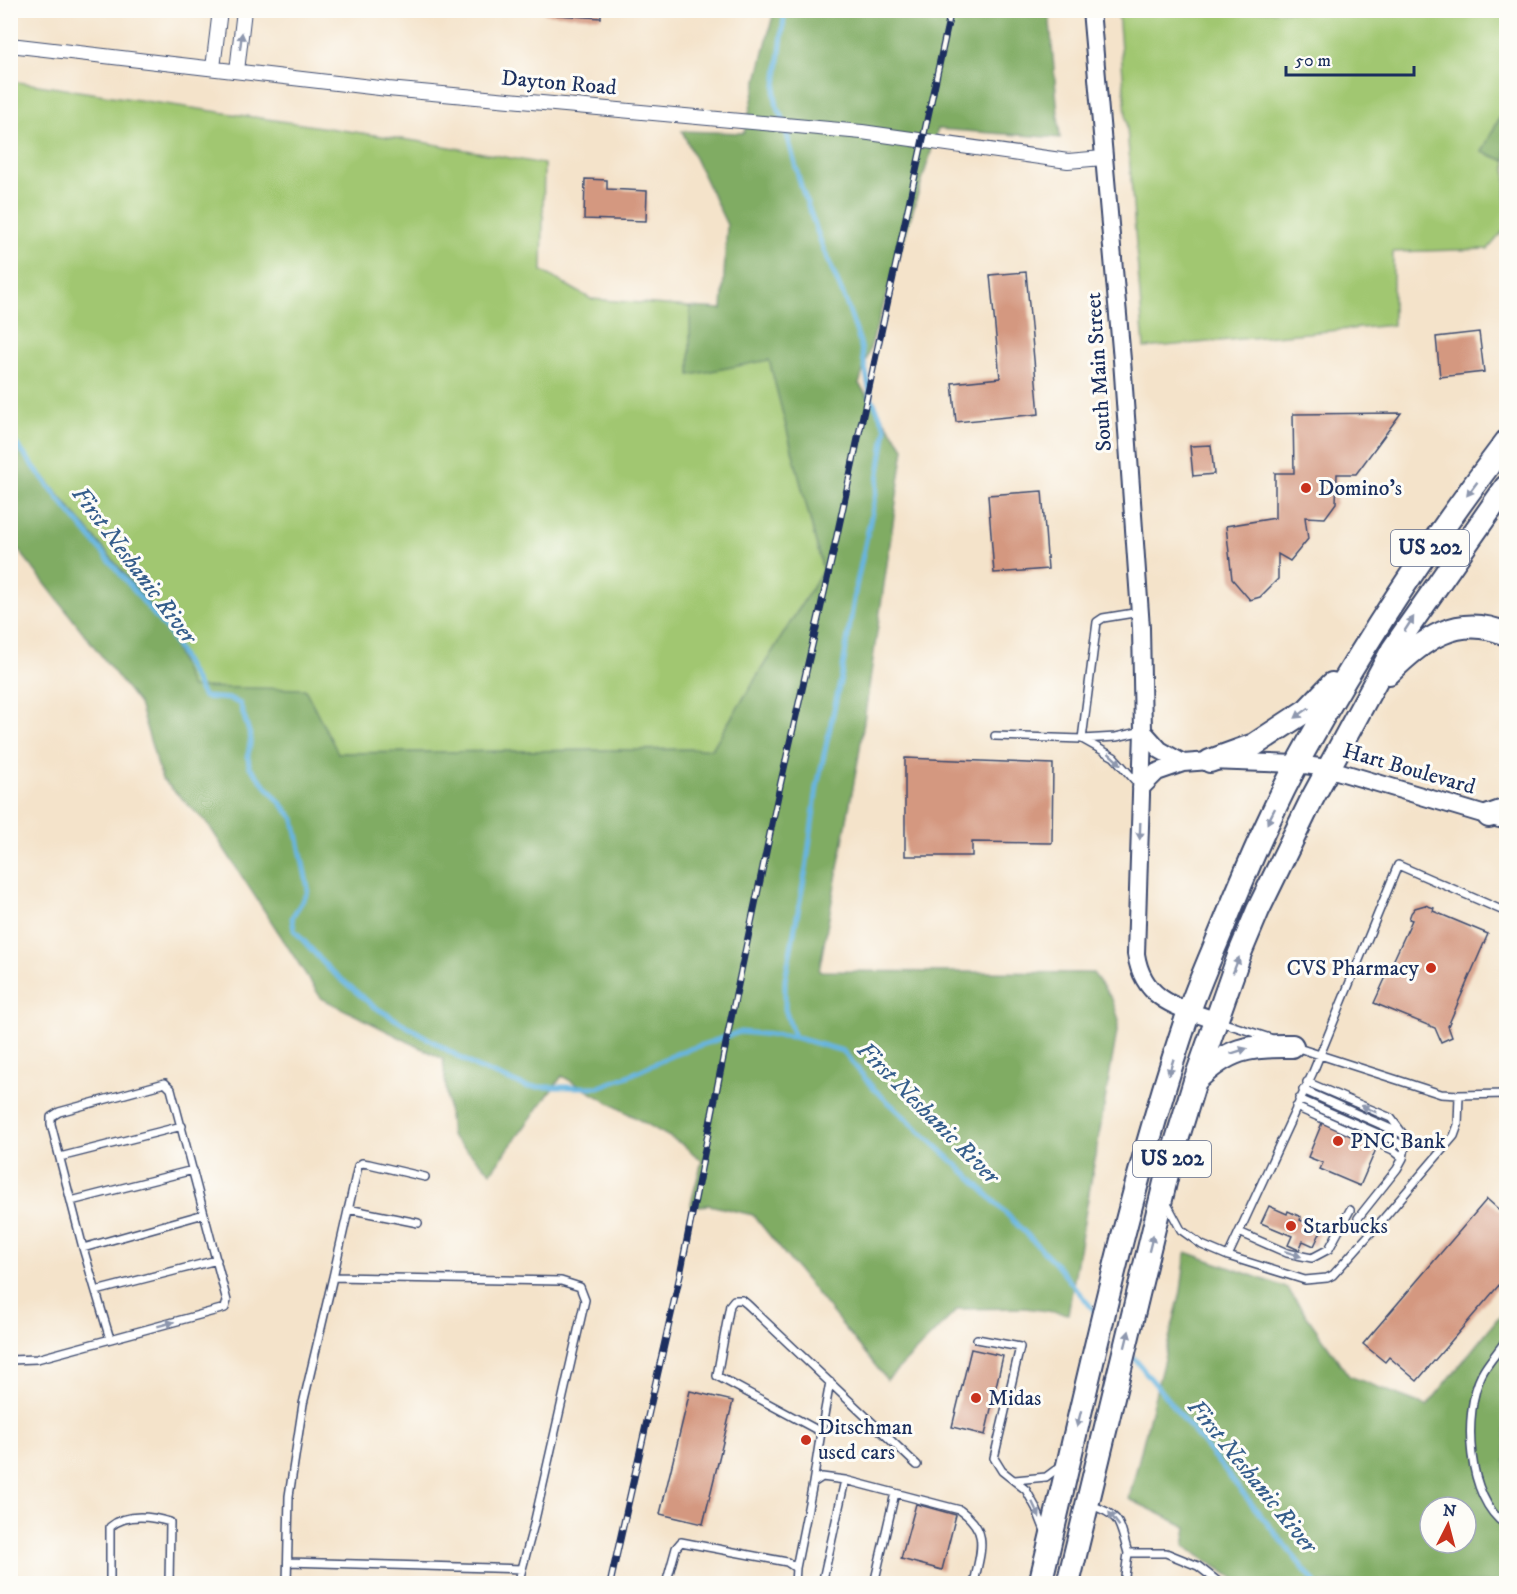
<svg xmlns="http://www.w3.org/2000/svg" width="1517" height="1594" viewBox="0 0 1517 1594" font-family="'IM FELL DW Pica',serif">
  <style>
    .green { fill: #a1c771; stroke: #5e7b68; stroke-width: 1.5 }
    .forest { fill: #80ac63; stroke: #4e6e60; stroke-width: 1.5; fill-rule: evenodd }
    .lines { fill: none; stroke-linecap: round; stroke-linejoin: round }
    .stream { stroke: #67b5e0; stroke-width: 5 }
    .building { fill: #d49880 }
    .service-casing { stroke: #3c4a6e; stroke-width: 10 }
    .minor-casing { stroke: #3c4a6e; stroke-width: 16 }
    .tertiary-casing { stroke: #3c4a6e; stroke-width: 20 }
    .trunk-casing { stroke: #3c4a6e; stroke-width: 26 }
    .service { stroke: #fff; stroke-width: 7 }
    .minor { stroke: #fff; stroke-width: 14 }
    .tertiary { stroke: #fff; stroke-width: 16 }
    .trunk { stroke: #fff; stroke-width: 22 }
    .rail-casing { stroke: #1b2f5e; stroke-width: 7 }
    .rail { stroke: #fdfcf7; stroke-width: 4.5; stroke-dasharray: 14; stroke-linecap: butt }
    .oneway { fill: #8d97ae }
    .poi-dot { fill: #c8321e; stroke: #fdfcf7; stroke-width: 2 }
    .labels { text-anchor: middle; dominant-baseline: central; stroke-width: 6; stroke-linejoin: round; paint-order: stroke }
    .shield { fill: #fdfcf7; stroke: #5f6c8c; stroke-width: 1.5 }
    .shield-label { font-size: 21px; font-weight: bold; fill: #1b2f5e }
    .street-label { font-size: 22px; fill: #1b2f5e; stroke: #fdfcf7 }
    .poi-label { font-size: 22px; fill: #1b2f5e; stroke: #fdfcf7; text-anchor: start }
    .water-label { font-size: 24px; font-style: italic; fill: #365e8c; stroke: #fdfcf7 }
  </style>
  <rect width="100%" height="100%" fill="#fdfcf7"/>
  <filter id="ink" filterUnits="userSpaceOnUse"><feTurbulence type="fractalNoise" baseFrequency=".0167" numOctaves="2"/><feDisplacementMap in="SourceGraphic" scale="12" xChannelSelector="R" yChannelSelector="G"/><feConvolveMatrix kernelMatrix="1 2 1 2 8 2 1 2 1" color-interpolation-filters="sRGB"/></filter>
  <filter id="wash" filterUnits="userSpaceOnUse"><feTurbulence type="fractalNoise" baseFrequency=".008" numOctaves="4" result="noise"/><feDisplacementMap in="SourceGraphic" scale="24" xChannelSelector="R" yChannelSelector="G"/><feGaussianBlur stdDeviation="1.35" result="paint"/><feColorMatrix in="noise" values="0 0 0 0 0 0 0 0 0 0 0 0 0 0 0 0 0 1.4 0 .05"/><feComposite in="paint" operator="in"/></filter>
  <g filter="url(#wash)">
    <rect width="100%" height="100%" fill="#f4e3ca"/>
    <path class="green" d="M1118,11H1506V105L1482,152L1506,161V228L1488,249L1393,252V325L1144,348Z
      M11,81L422,142L544,164L542,271L591,299L690,307L769,359L823,570L712,749L338,753L191,687L11,469Z"/>
    <path class="forest" d="M774,11H1049L1060,138L938,129L859,384L904,448L859,755L819,971L1093,973L1112,999L1119,1020L1068,1314L1025,1308L958,1309L887,1380L753,1215L709,1205L690,1207L702,1161L682,1144L562,1076L491,1172L451,1136L443,1059L321,998L208,824L162,779L139,704L11,540L10,436L163,620L191,687L305,689L338,753L712,749L823,570L769,360L690,375V307L722,309L727,225L682,131L744,133Z
      M1506,105V161L1482,152Z
      M1186,1252L1287,1288L1349,1376L1427,1406L1506,1308V1583H1241L1184,1546L1187,1527L1129,1499L1181,1291ZM1430,1507H1466V1543H1430Z"/>
    <g class="lines">
      <path class="stream" d="M785,10L775,94L777,107L782,116L801,186L823,248L846,302L860,342L871,397L886,428L876,493L856,587L842,673L817,787L806,869L785,980V1009L794,1037
        M10,436L62,503L169,633L204,697L231,699L240,704L251,738L248,755L249,766L294,819L308,888L307,894L292,917L294,930L328,968L373,1006L476,1067L527,1087H599L628,1076L678,1053L740,1032L794,1037L843,1051L873,1088L971,1178L1054,1262L1096,1313
        M1131,1354L1316,1584"/>
    </g>
    <g id="blocks">
      <path class="building" d="M545,10H601V18L544,14Z
        M585,179L607,180V189L647,191L646,221L584,219Z
        M1026,272L1039,414L956,422L952,383L1000,378L990,275Z
        M1479,332L1484,372L1440,377L1436,337Z
        M1401,413L1356,474H1337L1336,503L1325,518L1305,517L1308,539L1290,561L1278,554V579L1260,597L1250,600L1232,579L1226,526L1275,518V473H1294L1293,414Z
        M1211,445L1214,474L1193,476L1190,446Z
        M1042,491L1048,569L994,573L988,495Z
        M905,758L1053,764L1052,843L972,842V856H905Z
        M1425,905L1434,908L1433,911L1488,934L1448,1026L1452,1037L1441,1042L1435,1028L1374,1003L1412,920L1409,919L1411,913L1415,908Z
        M1334,1105L1356,1114L1347,1134L1377,1147L1360,1186L1320,1169L1323,1163L1308,1157L1322,1123L1325,1124Z
        M1487,1199L1506,1216V1277L1417,1381L1389,1357L1385,1362L1363,1344Z
        M1269,1206L1287,1214L1288,1211L1301,1217L1300,1220L1322,1229L1314,1246L1303,1241L1299,1250L1288,1245L1292,1236L1261,1223Z
        M971,1349L1003,1356L985,1435L952,1427Z
        M690,1391L733,1401L703,1524L660,1514Z
        M916,1504L956,1515L942,1570L901,1559Z"/>
    </g>
  </g>
  <g filter="url(#ink)">
    <use href="#blocks" fill-opacity="0" stroke="#3c4a6e" stroke-width="1.5"/>
    <g class="lines">
      <defs>
        <path id="service" d="M995,736L1082,739L1097,622L1103,618L1140,612
          M1138,784L1114,757L1082,739L1116,737L1143,731
          M1221,1022L1270,1038
          M1295,1047L1441,1094L1459,1095L1506,1094
          M1307,1082L1391,1118L1403,1134L1405,1147L1403,1158L1397,1169L1358,1218
          M1303,1090L1400,1133
          M1299,1099L1395,1141L1405,1147
          M1296,1107L1393,1150L1403,1158
          M60,1157L182,1126
          M71,1201L193,1170
          M1166,1202L1181,1230L1202,1245L1228,1256L1305,1280L1327,1278L1333,1275L1384,1218L1454,1136L1458,1125L1459,1095
          M348,1209L418,1223
          M1239,1232L1287,1253L1312,1258L1329,1249L1350,1210
          M83,1248L204,1214
          M1228,1256L1313,1072L1398,865L1506,912
          M333,1277L358,1166L362,1163L369,1164L425,1177
          M96,1291L217,1260
          M10,1293V1311
          M977,1339L1020,1347L994,1458L1002,1471L1026,1490L1036,1508L1045,1531
          M1506,1340C1499,1351 1488,1362 1482,1374C1462,1413 1467,1499 1506,1525
          M10,1360L37,1359L225,1308L227,1301L171,1089L165,1083L59,1112L51,1117V1124L83,1248L110,1339
          M821,1432L830,1382
          M1015,1480L1046,1477L1062,1465
          M813,1483L821,1432L717,1376L730,1305L734,1300H742L747,1304L917,1465
          M1090,1505C1122,1515 1119,1523 1128,1553H1166L1198,1566L1221,1584
          M288,1562L522,1569
          M796,1568L813,1483L822,1477L845,1480L960,1510C991,1532 980,1551 974,1584
          M110,1584V1527C126,1513 150,1516 170,1522L169,1584
          M287,1584L289,1496L303,1404L333,1277L561,1281L580,1287L585,1300L534,1524L518,1584
          M666,1584L676,1548L681,1542L787,1562L796,1568L795,1584
          M822,1584L845,1480
          M874,1584L895,1493
          M1124,1584L1128,1553"/>
        <path id="minor" d="M10,45L388,89L862,132L1068,161L1103,158
          M213,68L220,10
          M237,71L244,10"/>
        <path id="tertiary" d="M1091,10L1122,360L1141,628L1143,731L1136,954C1143,1000 1176,1007 1215,1020
          M1143,731L1160,750L1183,763
          M1141,788L1157,772L1183,763L1210,761L1297,764L1327,768L1499,819"/>
        <path id="trunk" d="M1389,673C1423,639 1458,613 1506,634
          M1210,761L1254,745L1307,710L1332,684
          M1489,816L1506,810
          M1196,1080C1228,1049 1248,1045 1292,1046
          M1040,1584C1086,1393 1125,1200 1188,1014C1198,985 1211,956 1223,927C1249,863 1276,800 1310,740C1368,636 1434,537 1506,442
          M1068,1584L1169,1166L1195,1081L1240,953L1258,910L1312,799L1393,649L1506,487"/>
      </defs>
      <use href="#service" class="service-casing"/>
      <use href="#minor" class="minor-casing"/>
      <use href="#tertiary" class="tertiary-casing"/>
      <use href="#trunk" class="trunk-casing"/>
      <use href="#service" class="service"/>
      <use href="#minor" class="minor"/>
      <use href="#tertiary" class="tertiary"/>
      <use href="#trunk" class="trunk"/>
      <defs>
        <path id="rail" d="M610,1584L680,1275L730,1023L780,786L832,558L951,10"/>
      </defs>
      <use href="#rail" class="rail-casing"/>
      <use href="#rail" class="rail"/>
    </g>
    <defs><path id="oneway-solid" d="M-6-.8H1V-3.2L6.5 0L1 3.2V.8H-6Z" transform="scale(1.5)"/></defs>
    <g class="oneway">
      <use href="#oneway-solid" transform="translate(241 41) rotate(-83)"/>
      <use href="#oneway-solid" transform="translate(1472 489) rotate(127)"/>
      <use href="#oneway-solid" transform="translate(1409 624) rotate(-57)"/>
      <use href="#oneway-solid" transform="translate(1302 713) rotate(144)"/>
      <use href="#oneway-solid" transform="translate(1115 759) rotate(42)"/>
      <use href="#oneway-solid" transform="translate(1271 816) rotate(117)"/>
      <use href="#oneway-solid" transform="translate(1140 831) rotate(92)"/>
      <use href="#oneway-solid" transform="translate(1236 965) rotate(-69)"/>
      <use href="#oneway-solid" transform="translate(1239 1051) rotate(-18)"/>
      <use href="#oneway-solid" transform="translate(1171 1067) rotate(107)"/>
      <use href="#oneway-solid" transform="translate(1369 1109) rotate(-156)"/>
      <use href="#oneway-solid" transform="translate(1151 1243) rotate(-76)"/>
      <use href="#oneway-solid" transform="translate(1293 1254) rotate(18)"/>
      <use href="#oneway-solid" transform="translate(166 1324) rotate(-15)"/>
      <use href="#oneway-solid" transform="translate(1127 1339) rotate(-76)"/>
      <use href="#oneway-solid" transform="translate(1079 1419) rotate(104)"/>
      <use href="#oneway-solid" transform="translate(1036 1510) rotate(65)"/>
      <use href="#oneway-solid" transform="translate(1114 1519) rotate(-127)"/>
    </g>
  </g>
  <g class="poi-dot">
    <circle cx="1306" cy="488" r="6"/>
    <circle cx="1431" cy="968" r="6"/>
    <circle cx="1338" cy="1141" r="6"/>
    <circle cx="1291" cy="1226" r="6"/>
    <circle cx="976" cy="1398" r="6"/>
    <circle cx="806" cy="1440" r="6"/>
  </g>
  <g class="labels">
    <g class="shield">
      <rect x="1391" y="530" width="78" height="36" rx="4.5"/>
      <rect x="1133" y="1141" width="78" height="36" rx="4.5"/>
    </g>
    <g class="shield-label">
      <text x="1430" y="548">US 202</text>
      <text x="1172" y="1159">US 202</text>
    </g>
    <g class="street-label">
      <text transform="translate(559 83) rotate(5)">Dayton Road</text>
      <text transform="translate(1099 372) rotate(-94)">South Main Street</text>
      <text transform="translate(1409 769) rotate(16)">Hart Boulevard</text>
    </g>
    <g class="poi-label">
      <text x="1318" y="488">Domino's</text>
      <text x="1419" y="968" text-anchor="end">CVS Pharmacy</text>
      <text x="1350" y="1141">PNC Bank</text>
      <text x="1303" y="1226">Starbucks</text>
      <text x="988" y="1398">Midas</text>
      <text x="818" y="1427">Ditschman<tspan x="818" dy="25">used cars</tspan></text>
    </g>
    <g class="water-label">
      <text transform="translate(134 565) rotate(53)">First Neshanic River</text>
      <text transform="translate(928 1113) rotate(45)">First Neshanic River</text>
      <text transform="translate(1252 1476) rotate(51)">First Neshanic River</text>
    </g>
  </g>
  <rect width="1517" height="1594" fill="none" stroke="#fdfcf7" stroke-width="36"/>
  <g transform="translate(1448 1525) rotate(6)"><circle r="28" fill="#fdfcf7" stroke="#a3aaba" stroke-width="1.5"/>
  <path d="M0-4.5L10 22L0 15L-10 22Z" fill="#c8321e"/>
  <text y="-9" font-size="16" font-weight="bold" text-anchor="middle" fill="#1b2f5e">N</text>
  </g>
  <path d="M1286 66v9h128v-9" fill="none" stroke="#1b2f5e" stroke-width="3"/>
  <text x="1295" y="66" font-size="18" fill="#1b2f5e" stroke="#fdfcf7" stroke-width="4.5" paint-order="stroke">50 m</text>
</svg>
